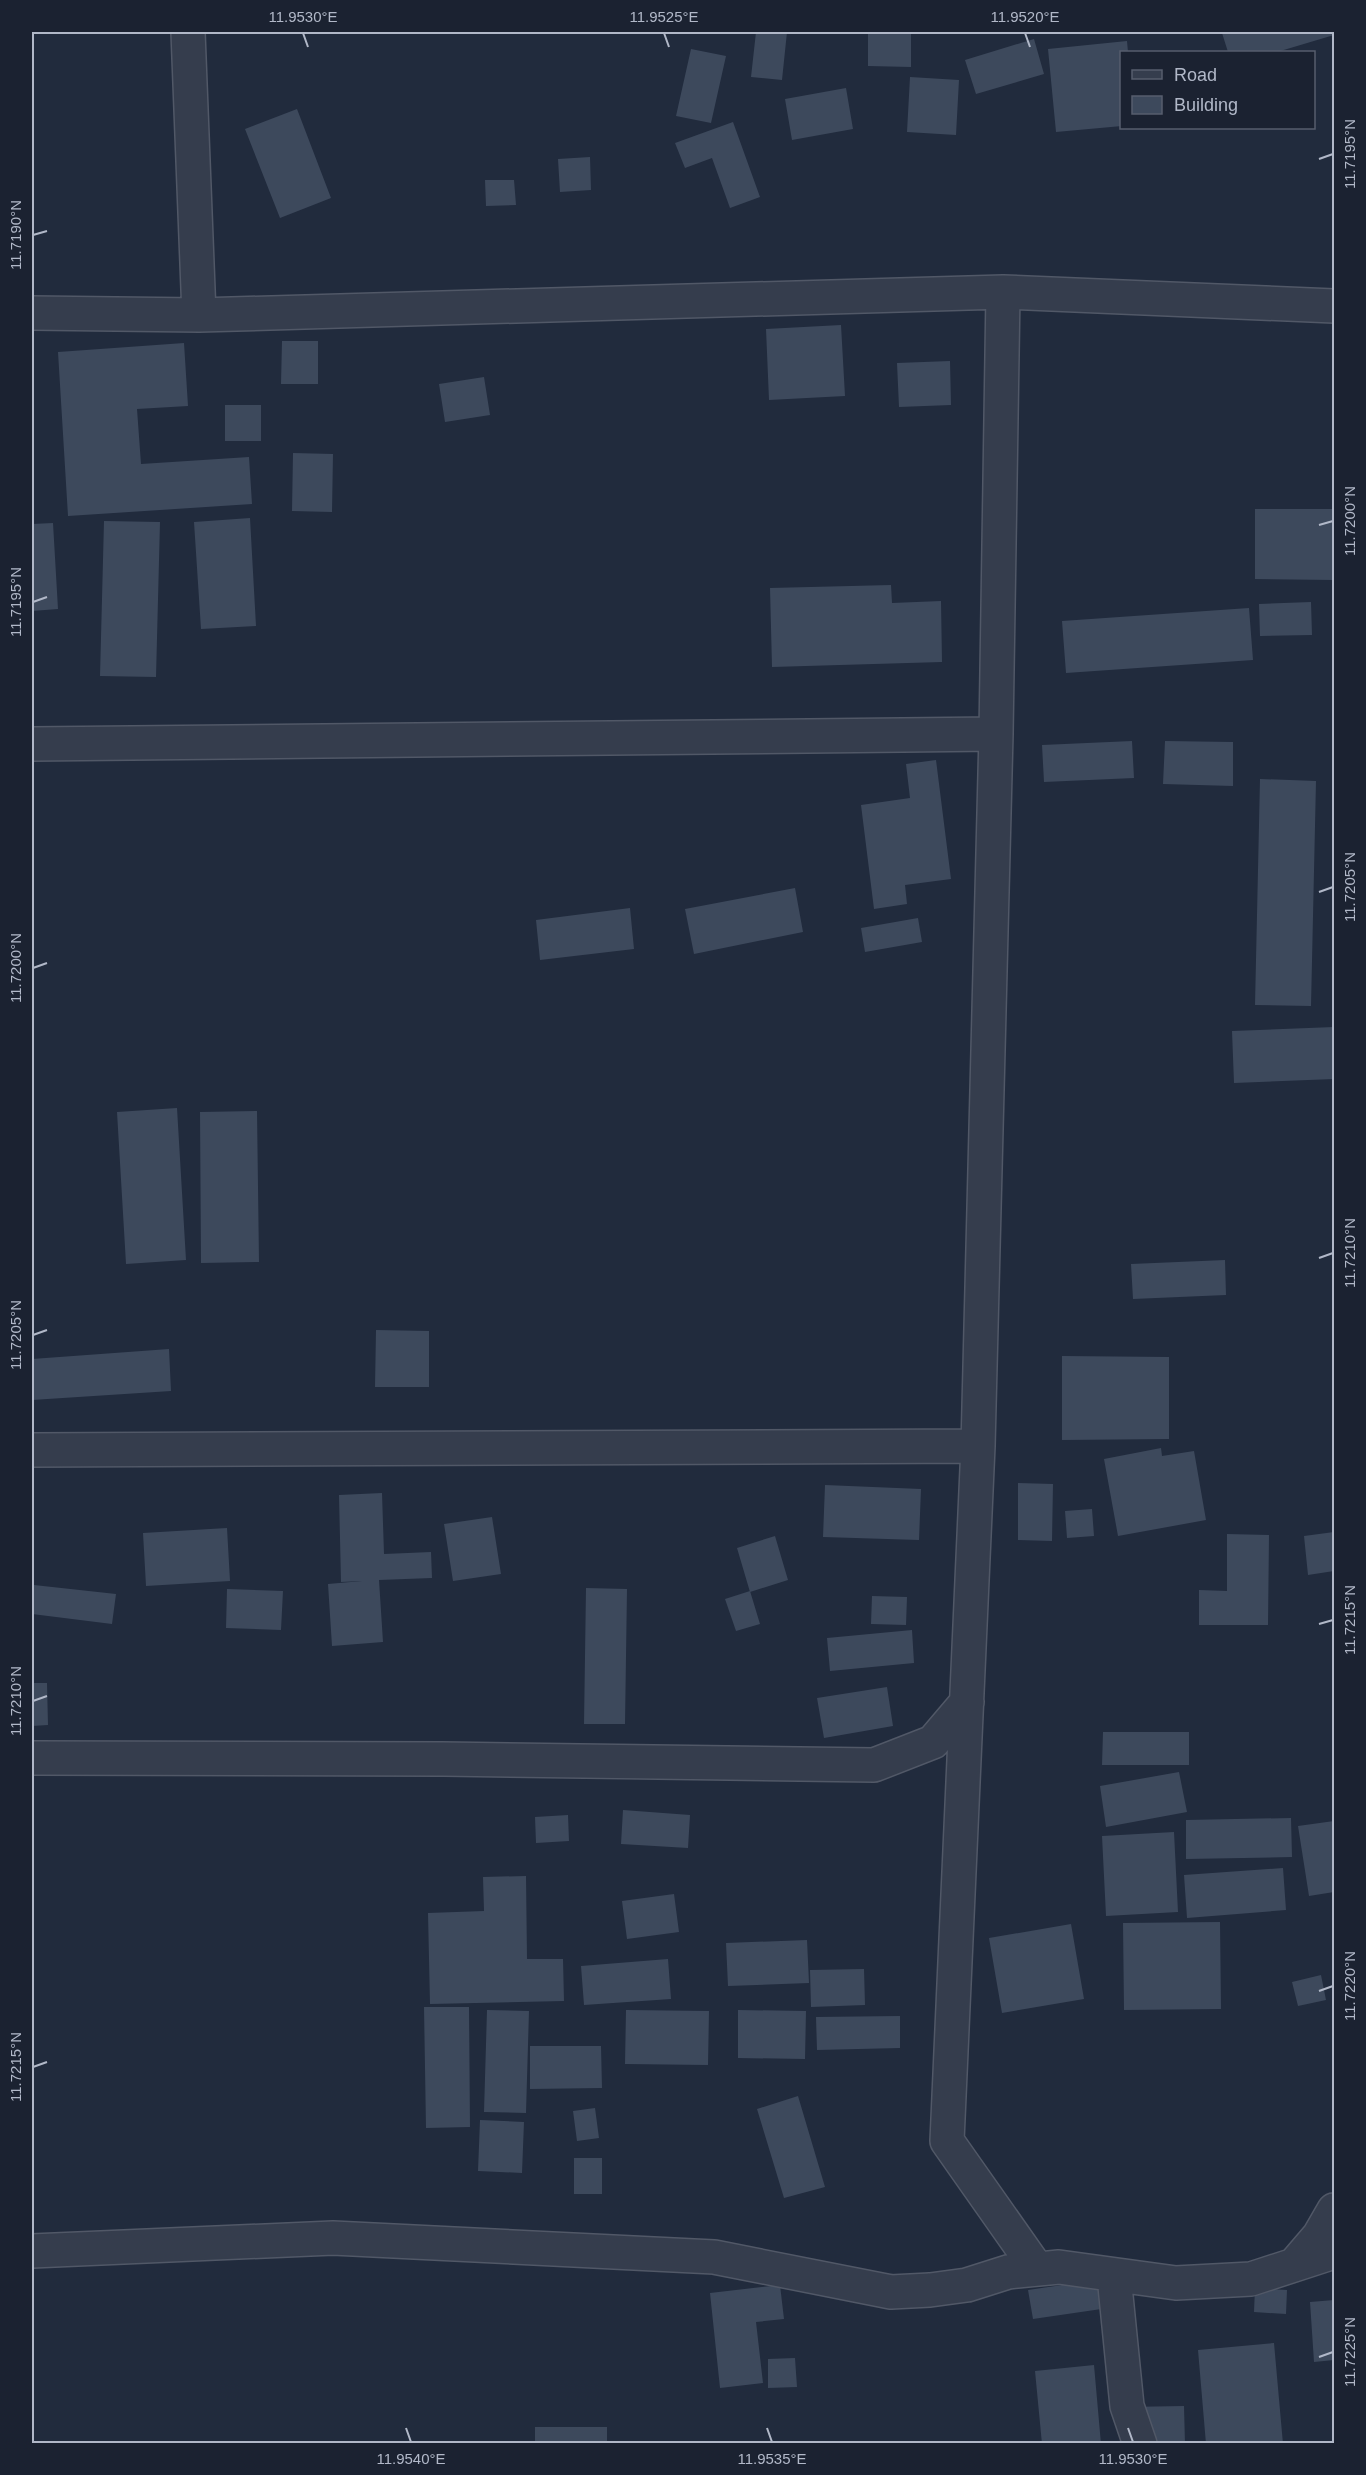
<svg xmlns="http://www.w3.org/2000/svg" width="1366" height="2475" viewBox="0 0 1366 2475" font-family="Arial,sans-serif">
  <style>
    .building { fill: #3d495c }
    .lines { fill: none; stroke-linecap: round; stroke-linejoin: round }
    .street-casing { stroke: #515867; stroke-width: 36 }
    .street { stroke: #353d4d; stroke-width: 33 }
    .ticks { fill: none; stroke: #b1b8c8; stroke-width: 2 }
    .neatline { fill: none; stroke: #b1b8c8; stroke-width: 2 }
    .ticks-label { font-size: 15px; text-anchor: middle; fill: #b1b8c8 }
  </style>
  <rect width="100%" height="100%" fill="#212b3d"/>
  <path class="building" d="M756,32H787L782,80L751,77Z
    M868,32H911V67L868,66Z
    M1226,32H1334V35L1277,52H1228L1222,33Z
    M1034,39L1044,74L976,94L965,60Z
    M1127,41L1128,52H1122V126L1056,132L1048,49Z
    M691,49L726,56L711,123L676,116Z
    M910,77L959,80L956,135L907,132Z
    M846,88L853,129L792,140L785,99Z
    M297,109L331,198L280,218L245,129Z
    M733,122L760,197L730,208L712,158L685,168L675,143Z
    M590,157L591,190L560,192L558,159Z
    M485,180H514L516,205L486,206Z
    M841,325L845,396L769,400L766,329Z
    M282,341H318V384H281Z
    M184,343L188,406L137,409L141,464L249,457L252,504L68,516L58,352Z
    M950,361L951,405L899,407L897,363Z
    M484,377L490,415L445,422L439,384Z
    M225,405H261V441H225Z
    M293,453L333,454L332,512L292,511Z
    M1255,509H1334V580L1255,579Z
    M250,518L256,626L201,629L194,522Z
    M104,521L160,522L156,677L100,676Z
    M53,523L58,609L32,611V524Z
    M891,585L892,603L941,601L942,662L772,667L770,588Z
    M1311,602L1312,635L1260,636L1259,604Z
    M1249,608L1253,660L1066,673L1062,621Z
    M1132,741L1134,778L1044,782L1042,745Z
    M1165,741L1233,742V786L1163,784Z
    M936,760L951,879L905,885L907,904L874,909L861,805L910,798L906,764Z
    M1260,779L1316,781L1311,1006L1255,1005Z
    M795,888L803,932L694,954L685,909Z
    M630,908L634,949L540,960L536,920Z
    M918,918L922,942L865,952L861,928Z
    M1334,1027V1079L1234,1083L1232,1031Z
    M177,1108L186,1260L126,1264L117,1112Z
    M257,1111L259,1262L201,1263L200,1112Z
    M1225,1260L1226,1295L1133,1299L1131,1264Z
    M376,1330L429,1331V1387H375Z
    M169,1349L171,1391L32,1400V1359Z
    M1062,1356L1169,1357V1439L1062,1440Z
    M1161,1448L1162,1456L1194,1451L1206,1520L1118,1536L1104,1459Z
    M1018,1483L1053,1484L1052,1541L1018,1540Z
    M825,1485L921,1489L919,1540L823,1537Z
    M382,1493L384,1554L431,1552L432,1578L379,1580L383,1642L332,1646L328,1584L362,1581L341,1582L339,1495Z
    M1092,1509L1094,1536L1067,1538L1065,1511Z
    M492,1517L501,1574L453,1581L444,1524Z
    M227,1528L230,1581L146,1586L143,1533Z
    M1334,1532V1571L1308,1575L1304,1536Z
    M1227,1534L1269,1535L1268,1625H1199V1590L1227,1591Z
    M775,1536L788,1580L750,1592L737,1548Z
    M34,1585L116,1594L112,1624L32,1614Z
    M586,1588L627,1589L625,1724H584Z
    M227,1589L283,1591L281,1630L226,1628Z
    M750,1591L760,1624L736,1631L725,1599Z
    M872,1596L907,1597L906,1625L871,1624Z
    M912,1630L914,1663L830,1671L827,1638Z
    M32,1683H47L48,1725L32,1726Z
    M887,1687L893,1726L824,1738L817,1698Z
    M1103,1732H1189V1765H1102Z
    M1179,1772L1187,1812L1106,1827L1100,1786Z
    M623,1810L690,1815L688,1848L621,1844Z
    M568,1815L569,1841L536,1843L535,1817Z
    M1291,1818L1292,1857L1186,1859V1820Z
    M1334,1821V1892L1309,1896L1298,1826Z
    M1174,1832L1178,1912L1106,1916L1102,1836Z
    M1283,1868L1286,1910L1187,1918L1184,1875Z
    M526,1876L527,1959H563L564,2001L430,2004L428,1913L484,1911L483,1877Z
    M674,1894L679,1932L627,1939L622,1901Z
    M1220,1922L1221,2009L1124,2010L1123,1923Z
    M1071,1924L1084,1999L1002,2013L989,1938Z
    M807,1940L809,1983L728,1986L726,1943Z
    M668,1959L671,1999L584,2005L581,1966Z
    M864,1969L865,2005L811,2007L810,1970Z
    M1321,1975L1326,2000L1298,2006L1292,1982Z
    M424,2007H469L470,2127L426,2128Z
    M487,2010L529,2011L526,2113L484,2112Z
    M626,2010L709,2011L708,2065L625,2064Z
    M738,2010L806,2011L805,2059L738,2058Z
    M900,2016V2048L817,2050L816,2017Z
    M530,2046H601L602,2088L530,2089Z
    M798,2096L825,2187L784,2198L757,2109Z
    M595,2108L599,2138L577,2141L573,2111Z
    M480,2120L524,2122L522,2173L478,2171Z
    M574,2158H602V2194H574Z
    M1117,2277L1122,2306L1033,2319L1028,2290Z
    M780,2285L784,2319L756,2322L763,2383L720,2388L710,2293Z
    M1255,2288L1287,2290L1286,2314L1254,2312Z
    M1334,2300V2360L1314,2362L1310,2302Z
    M1274,2343L1283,2444H1206L1198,2350Z
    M795,2358L797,2387L768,2388V2359Z
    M1094,2365L1101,2444H1042L1035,2371Z
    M1184,2406L1185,2444H1126V2407Z
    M535,2427H607V2444H535Z"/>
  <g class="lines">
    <defs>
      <path id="street" d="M188,32L199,315
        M1003,292L996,734L978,1446L947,2141L1037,2269
        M32,313L199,315L1003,292L1334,306
        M32,744L996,734
        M32,1450L978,1446
        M32,1758L443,1759L874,1765L933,1742L967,1702
        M32,2251L333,2238L714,2257L891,2292L930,2290L967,2285L1008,2272L1059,2267L1176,2283L1251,2279L1334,2252
        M1295,2264L1319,2236L1334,2210
        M1114,2276L1127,2406L1140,2444"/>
    </defs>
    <use href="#street" class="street-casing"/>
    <use href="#street" class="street"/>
  </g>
  <path class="ticks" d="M303,33L308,47M664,33L669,47M1025,33L1030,47M1319,159L1333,154M33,235L47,231M1319,525L1333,521M33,602L47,597M1319,892L1333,887M33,968L47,963M1319,1258L1333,1253M33,1335L47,1330M1319,1624L1333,1620M33,1701L47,1696M1319,1991L1333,1986M33,2067L47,2062M1319,2357L1333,2352M406,2428L411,2442M767,2428L772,2442M1128,2428L1133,2442"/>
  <rect width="1366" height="2475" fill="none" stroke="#1b2231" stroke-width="66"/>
  <rect x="1120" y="51" width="195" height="78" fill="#1b2231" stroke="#575e6d" stroke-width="1.5"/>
  <rect x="1132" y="70" width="30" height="9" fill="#353d4d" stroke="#575e6d" stroke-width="1.5"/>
  <text x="1174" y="81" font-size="18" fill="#b1b8c8">Road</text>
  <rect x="1132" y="96" width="30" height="18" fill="#3d495c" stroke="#575e6d" stroke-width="1.5"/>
  <text x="1174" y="111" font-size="18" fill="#b1b8c8">Building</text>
  <rect x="33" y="33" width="1300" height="2409" class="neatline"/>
  <g class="ticks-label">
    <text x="303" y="22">11.9530°E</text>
    <text x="664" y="22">11.9525°E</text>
    <text x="1025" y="22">11.9520°E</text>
    <text transform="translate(1350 154) rotate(-90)" y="5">11.7195°N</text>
    <text transform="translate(16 235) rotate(-90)" y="5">11.7190°N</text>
    <text transform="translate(1350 521) rotate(-90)" y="5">11.7200°N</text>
    <text transform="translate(16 602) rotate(-90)" y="5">11.7195°N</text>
    <text transform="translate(1350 887) rotate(-90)" y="5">11.7205°N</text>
    <text transform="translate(16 968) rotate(-90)" y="5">11.7200°N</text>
    <text transform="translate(1350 1253) rotate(-90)" y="5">11.7210°N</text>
    <text transform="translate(16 1335) rotate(-90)" y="5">11.7205°N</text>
    <text transform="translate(1350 1620) rotate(-90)" y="5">11.7215°N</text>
    <text transform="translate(16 1701) rotate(-90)" y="5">11.7210°N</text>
    <text transform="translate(1350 1986) rotate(-90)" y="5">11.7220°N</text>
    <text transform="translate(16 2067) rotate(-90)" y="5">11.7215°N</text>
    <text transform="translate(1350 2352) rotate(-90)" y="5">11.7225°N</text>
    <text x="411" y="2464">11.9540°E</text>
    <text x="772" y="2464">11.9535°E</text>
    <text x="1133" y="2464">11.9530°E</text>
  </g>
</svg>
